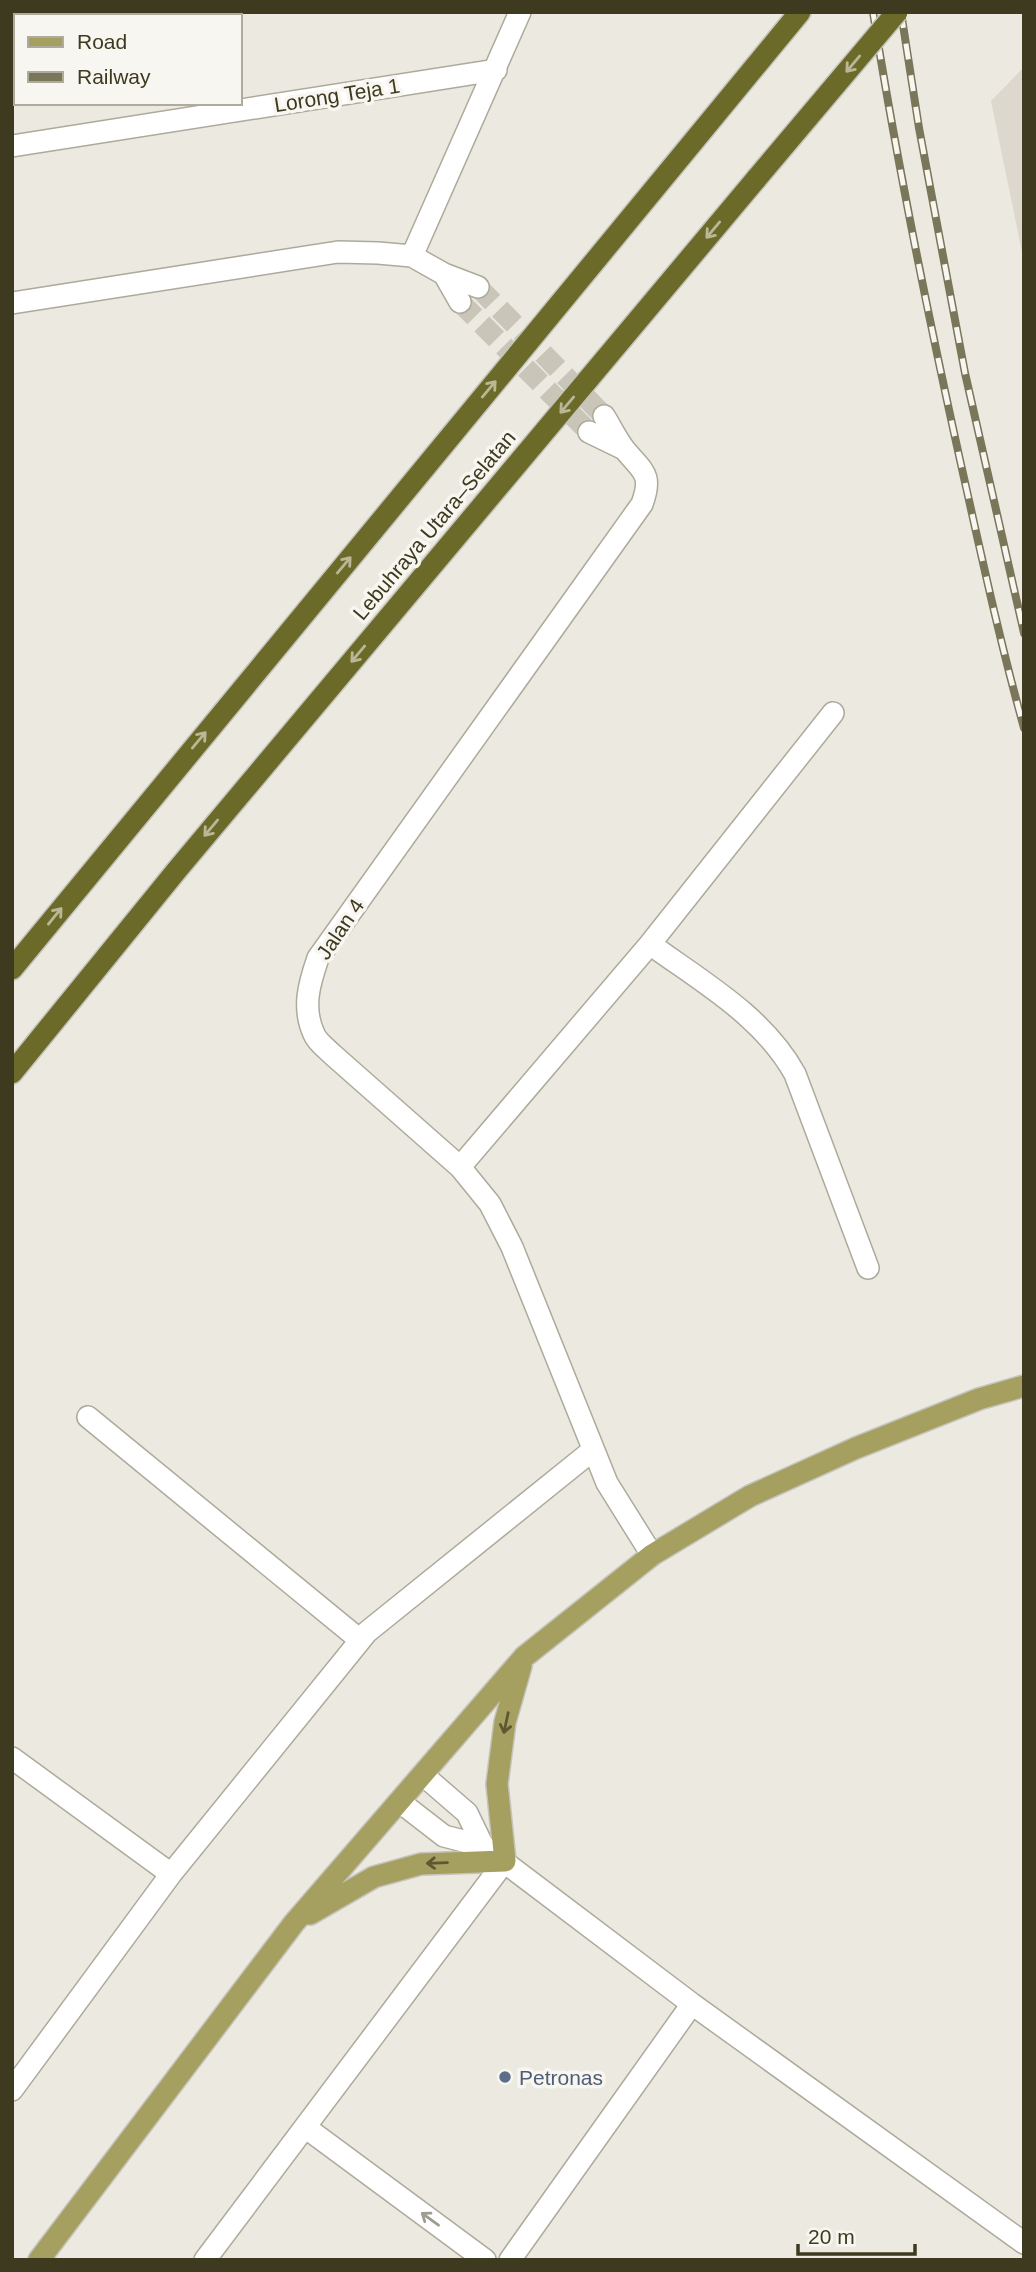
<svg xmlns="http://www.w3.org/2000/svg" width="1036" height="2272" viewBox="0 0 1036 2272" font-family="Arial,sans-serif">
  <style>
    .built { fill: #dcd8ce }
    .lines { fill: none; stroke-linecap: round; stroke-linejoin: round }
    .minor-tunnel { stroke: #c9c6b9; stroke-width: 21; stroke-dasharray: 21 10; stroke-linecap: butt }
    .minor-casing { stroke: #adaa9b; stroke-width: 24 }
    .major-casing { stroke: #c5c4bc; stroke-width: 24 }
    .highway-casing { stroke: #c5c4bc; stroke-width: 24 }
    .minor { stroke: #fff; stroke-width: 21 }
    .major { stroke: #a59f60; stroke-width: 21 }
    .highway { stroke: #6c6a29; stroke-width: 21 }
    .rail-casing { stroke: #797659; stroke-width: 8 }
    .rail { stroke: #f8f6f0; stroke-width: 5; stroke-dasharray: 16; stroke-linecap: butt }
    .highway-bridge-casing { stroke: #c5c4bc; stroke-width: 24; stroke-linecap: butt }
    .highway-bridge { stroke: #6c6a29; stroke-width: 21 }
    .oneway { stroke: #b9b796 }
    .oneway2 { stroke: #5d5832 }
    .oneway3 { stroke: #9e9c8f }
    .service-dot { fill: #5c6f8a; stroke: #f8f6f0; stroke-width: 2.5 }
    .labels { text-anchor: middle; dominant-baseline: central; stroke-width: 7; stroke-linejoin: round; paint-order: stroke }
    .street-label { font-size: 21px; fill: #3e3a1f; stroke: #f8f6f0 }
    .service-label { font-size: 21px; fill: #4e5e75; stroke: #f8f6f0; text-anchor: start }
  </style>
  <rect width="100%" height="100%" fill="#ece9e0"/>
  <path class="built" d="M1024,67V262L991,101Z"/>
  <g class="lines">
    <path class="minor-tunnel" d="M478,287L604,416
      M460,302L589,432"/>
    <defs>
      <path id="minor" d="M12,146L496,70
        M412,256L520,12
        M444,274L460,302
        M12,303L338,252L378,253L412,256L444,274L478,287
        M604,416C611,427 617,440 625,450C643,472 653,474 642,504L318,958C309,984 302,1008 314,1034C317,1042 327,1049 333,1055L460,1167L490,1204L512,1247L607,1483L652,1555
        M589,432L624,449
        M650,944C702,982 763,1016 795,1074L868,1268
        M460,1167L650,944L833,713
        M88,1417L360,1640
        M12,1758L171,1874
        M423,1775L467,1813L483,1846
        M400,1802L444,1836L483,1846L692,2004L1024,2243
        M12,2090L171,1874L367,1632L593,1450
        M305,2127L485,2260
        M205,2260L505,1861
        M510,2260L692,2004"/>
      <path id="major" d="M310,1914L374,1877L421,1864L505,1861L497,1784L505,1722L521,1666
        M39,2260L294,1923L524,1657L652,1555L750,1496L856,1448L979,1399L1024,1386"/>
      <path id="highway" d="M12,969L800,12
        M12,1073L177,870L757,178"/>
    </defs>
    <use href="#minor" class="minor-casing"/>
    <use href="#major" class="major-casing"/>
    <use href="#highway" class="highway-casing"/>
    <use href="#minor" class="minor"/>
    <use href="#major" class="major"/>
    <use href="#highway" class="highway"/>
    <defs>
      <path id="rail" d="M873,12C897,162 927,311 960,460C980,549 999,639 1024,728
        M901,12L919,128L965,373L1024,633"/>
    </defs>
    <use href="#rail" class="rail-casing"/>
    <use href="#rail" class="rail"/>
    <defs>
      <path id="highway-bridge" d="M757,178L897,12"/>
    </defs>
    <use href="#highway-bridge" class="highway-bridge-casing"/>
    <use href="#highway-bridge" class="highway-bridge"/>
  </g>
  <defs><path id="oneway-shaft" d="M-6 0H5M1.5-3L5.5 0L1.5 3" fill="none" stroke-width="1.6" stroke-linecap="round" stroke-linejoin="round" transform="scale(1.75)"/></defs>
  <g class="oneway">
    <use href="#oneway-shaft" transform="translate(853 64) rotate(130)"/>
    <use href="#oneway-shaft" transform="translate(713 230) rotate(130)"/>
    <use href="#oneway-shaft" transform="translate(489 389) rotate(-50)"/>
    <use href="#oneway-shaft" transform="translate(567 405) rotate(130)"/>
    <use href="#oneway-shaft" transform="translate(344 565) rotate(-50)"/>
    <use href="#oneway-shaft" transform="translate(358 654) rotate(130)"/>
    <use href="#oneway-shaft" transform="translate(199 740) rotate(-50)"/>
    <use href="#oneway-shaft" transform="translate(211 828) rotate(130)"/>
    <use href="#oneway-shaft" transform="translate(55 916) rotate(-51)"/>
  </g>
  <g class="oneway2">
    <use href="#oneway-shaft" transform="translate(506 1723) rotate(102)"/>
    <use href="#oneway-shaft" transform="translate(437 1863) rotate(178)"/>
  </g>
  <use class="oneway3" href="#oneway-shaft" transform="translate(430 2219) rotate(-144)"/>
  <circle class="service-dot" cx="505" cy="2077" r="7"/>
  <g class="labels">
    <g class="street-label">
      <text transform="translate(337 95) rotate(-9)">Lorong Teja 1</text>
      <text transform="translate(434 525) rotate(-50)">Lebuhraya Utara–Selatan</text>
      <text transform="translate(340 929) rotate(-56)">Jalan 4</text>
    </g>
    <g class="service-label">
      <text x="519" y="2077">Petronas</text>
    </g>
  </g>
  <rect width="1036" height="2272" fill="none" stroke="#3e3a1f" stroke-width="28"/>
  <rect x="14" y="14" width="228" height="91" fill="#f8f6f0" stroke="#aeab9c" stroke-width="2"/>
  <rect x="28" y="37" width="35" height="10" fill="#a59f60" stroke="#aeab9c" stroke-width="2"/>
  <text x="77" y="49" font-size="21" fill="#3e3a1f">Road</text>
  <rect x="28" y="72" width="35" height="10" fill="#797659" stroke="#aeab9c" stroke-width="2"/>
  <text x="77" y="84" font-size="21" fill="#3e3a1f">Railway</text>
  <path d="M798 2244v10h117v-10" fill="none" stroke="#3e3a1f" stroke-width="3.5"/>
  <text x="808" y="2244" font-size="21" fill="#3e3a1f" stroke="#f8f6f0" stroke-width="5" paint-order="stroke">20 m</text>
</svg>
